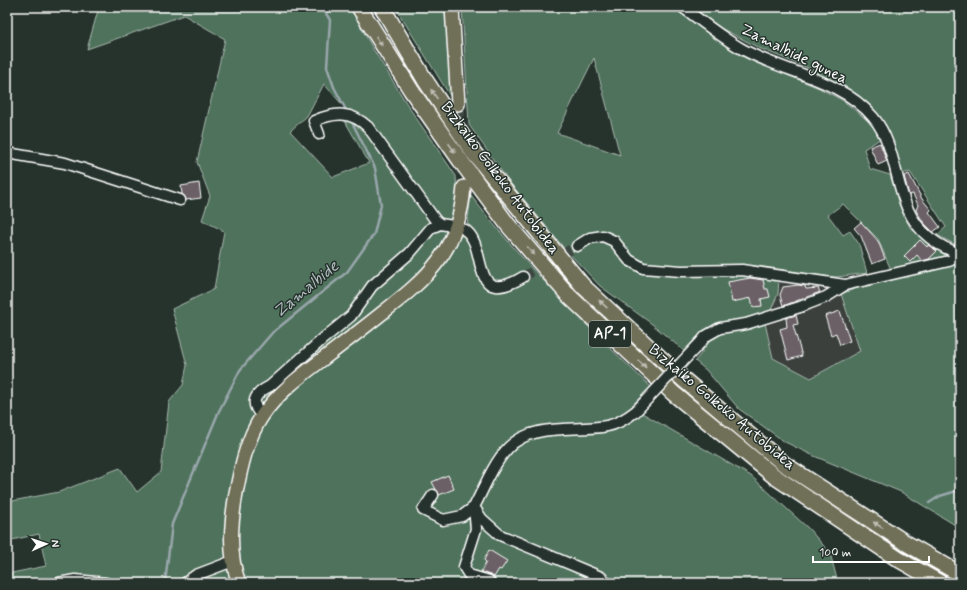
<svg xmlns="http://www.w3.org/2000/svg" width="967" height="590" viewBox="0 0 967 590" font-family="Mynerve,sans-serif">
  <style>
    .built { fill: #3a403e }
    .green { fill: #50725c; stroke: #a8b8ae; fill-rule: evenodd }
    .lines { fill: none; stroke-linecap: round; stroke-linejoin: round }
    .stream { stroke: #99a7ac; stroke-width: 2.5 }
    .building { fill: #6a6065; stroke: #fff }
    .minor-tunnel { stroke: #3c4742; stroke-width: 10; stroke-dasharray: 10 5; stroke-linecap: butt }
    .major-tunnel { stroke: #3c4742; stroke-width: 13; stroke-dasharray: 13 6; stroke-linecap: butt }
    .minor-casing { stroke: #fff; stroke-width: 13 }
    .major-casing { stroke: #fff; stroke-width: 16 }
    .highway-casing { stroke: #fff; stroke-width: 18 }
    .minor { stroke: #26332d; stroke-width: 10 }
    .major { stroke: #706f59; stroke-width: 13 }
    .highway { stroke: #706f59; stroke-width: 15 }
    .minor-bridge-casing { stroke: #fff; stroke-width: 13; stroke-linecap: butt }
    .minor-bridge { stroke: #26332d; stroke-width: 10 }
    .oneway { fill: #bfbeb4 }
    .labels { text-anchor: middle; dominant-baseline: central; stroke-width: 3; stroke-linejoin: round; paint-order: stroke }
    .shield { fill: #26332d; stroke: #bec2c0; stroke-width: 1 }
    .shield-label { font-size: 15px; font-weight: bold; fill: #fff }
    .street-label { font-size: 16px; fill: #fff; stroke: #26332d }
    .water-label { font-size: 17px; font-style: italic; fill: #b2bdc0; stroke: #26332d }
  </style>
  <rect width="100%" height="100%" fill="#26332d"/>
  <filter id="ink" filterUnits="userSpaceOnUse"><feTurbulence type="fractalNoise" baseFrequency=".025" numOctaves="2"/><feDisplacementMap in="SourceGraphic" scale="8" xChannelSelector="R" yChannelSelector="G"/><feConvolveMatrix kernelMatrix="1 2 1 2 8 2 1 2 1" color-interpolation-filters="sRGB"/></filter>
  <g filter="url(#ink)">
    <path class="built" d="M779,278L836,285L841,294L860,351L811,378L773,358L765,323L778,294Z"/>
    <path class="green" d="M99,7H350L373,49L410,109L456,176L457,195L453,222L439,219L359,116L347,110L324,84L307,116L290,131L333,177L369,163L342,116L358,122L368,133L428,217L430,225L466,233L471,196C526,267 586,326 651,387L632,405L642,413L751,476L809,529L830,553L838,583H7V574L46,566L39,534L12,540L7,535V502L59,492L120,468L137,492L161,472L169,402L183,385L187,365L172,309L214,289L224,231L202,220L210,196L197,162L225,39L184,15L87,49Z
      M395,7H446L452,99Z
      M462,7H569L572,11L578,7H672L714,37L763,65L819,88L842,100L860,114L874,127L880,139L864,149L870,169L890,175L902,212L911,229L951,255L947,258L891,270L878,239L843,204L828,215L843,235L850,231L859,244L867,273L837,277L789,274L717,266H649L668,275L718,272L779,278L778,294L770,312L740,323L710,328L694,340L684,351L652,324L600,286L564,248L507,179L469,125ZM594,58L620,155L557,133Z
      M692,7H960V247L937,235L946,227L910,172L900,174L890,141L847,89L813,70L759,48L721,28Z
      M960,263V528L901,492L814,456L785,442L739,409L706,370L695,361L703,351L707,340L714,334L747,329L765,323L773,358L811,378L860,351L841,294L870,283Z"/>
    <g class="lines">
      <path class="stream" d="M322,7L330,20L327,67L334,87L347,112
        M929,503L940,496L960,490
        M165,583L172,524L219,411L240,370L272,333L347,272L374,234L381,205L375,168L351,120"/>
    </g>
    <path class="building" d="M880,143L887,161L878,165L870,147Z
      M909,174L922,199L931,210L929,212L940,227L933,232L923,222L916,210L918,205L913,194L909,195L904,176Z
      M199,183L201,198L186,200L182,194L181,186Z
      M861,222L878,241L885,259L872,264L861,236L854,228Z
      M920,240L927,247L928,245L937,251L929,259L922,261L917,255L910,262L904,256Z
      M750,278L763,280L765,289H768L770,297L761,299L762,306L753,307L751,298L732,302L728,282Z
      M798,285L805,286L806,289L818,288L820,292L783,306L780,295L783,287Z
      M840,311L850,341L840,345L836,333L831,335L825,316Z
      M796,315L798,324L793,325L802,356L788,360L780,329L787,327L786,318Z
      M448,475L454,489L439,495L432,482Z
      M489,550L507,561L501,570L499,569L494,577L481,572L486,562L484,560Z"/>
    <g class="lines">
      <path class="minor-tunnel" d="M523,277L577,246"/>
      <path class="major-tunnel" d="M458,104L464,187"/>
      <defs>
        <path id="minor" d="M682,7C702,21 721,37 742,49C784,73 840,78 873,117C903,153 891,208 930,238C939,245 950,251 960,253
          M319,134L314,121C335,112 351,111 368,127L436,221L440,224
          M7,153L65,163L180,200
          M465,230C489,246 468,310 523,277
          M577,246L590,238L603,236L614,241L629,260L643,268L681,271L742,270L845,285L949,261L953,259L957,252
          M701,342L706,336L720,328L746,324L800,307L826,297L845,285
          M262,416C248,402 256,393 270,386L324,338L351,316L372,286L410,253L431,228L440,224L453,226
          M433,495L423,510L443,520L462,516L474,507L476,529L464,567L469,575L489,581
          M59,583L75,580L106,583
          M185,583L196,575L233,561
          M606,583L601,577L500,535L482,519L474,507C484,488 493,464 508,448C532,422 575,432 607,426C618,424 627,418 636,411"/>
        <path id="major" d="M452,7L458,104
          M239,583C228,554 231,523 236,493C241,467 247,438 262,416C277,394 298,378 319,362C340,346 361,330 381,314C429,277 459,250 464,187"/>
        <path id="highway" d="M359,7L411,90L460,160L508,225L569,296L673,393L774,476L898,559L940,583
          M382,7L425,80L473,152L583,286L684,380L784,464L906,543L960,574"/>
      </defs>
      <use href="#minor" class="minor-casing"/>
      <use href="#major" class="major-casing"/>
      <use href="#highway" class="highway-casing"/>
      <use href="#minor" class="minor"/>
      <use href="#major" class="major"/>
      <use href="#highway" class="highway"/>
      <defs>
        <path id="minor-bridge" d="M636,411L701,342"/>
      </defs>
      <use href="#minor-bridge" class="minor-bridge-casing"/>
      <use href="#minor-bridge" class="minor-bridge"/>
    </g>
    <defs><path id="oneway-solid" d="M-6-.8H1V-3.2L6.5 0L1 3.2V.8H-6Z"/></defs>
    <g class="oneway">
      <use href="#oneway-solid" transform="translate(379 41) rotate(57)"/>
      <use href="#oneway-solid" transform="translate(434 94) rotate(-124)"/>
      <use href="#oneway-solid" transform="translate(452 148) rotate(55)"/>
      <use href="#oneway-solid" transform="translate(531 251) rotate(49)"/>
      <use href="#oneway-solid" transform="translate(603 304) rotate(-137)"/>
      <use href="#oneway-solid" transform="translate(642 364) rotate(43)"/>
      <use href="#oneway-solid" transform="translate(878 525) rotate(-147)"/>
    </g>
  </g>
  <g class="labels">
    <rect class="shield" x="589" y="321" width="42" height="26" rx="3"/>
    <g class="shield-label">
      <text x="610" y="334">AP-1</text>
    </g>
    <g class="street-label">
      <text transform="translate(794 54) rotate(26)">Zamalbide gunea</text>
      <text transform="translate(500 178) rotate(53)">Bizkaiko Golkoko Autobidea</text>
      <text transform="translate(722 407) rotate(40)">Bizkaiko Golkoko Autobidea</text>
    </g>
    <g class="water-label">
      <text transform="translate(306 289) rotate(-40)">Zamalbide</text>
    </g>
  </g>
  <rect width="967" height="590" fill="none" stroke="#26332d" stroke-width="24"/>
  <rect x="12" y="12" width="943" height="566" fill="none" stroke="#fff" stroke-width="1.5" filter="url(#ink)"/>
  <g transform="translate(46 544) rotate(87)" stroke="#26332d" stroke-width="3" paint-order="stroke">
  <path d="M0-3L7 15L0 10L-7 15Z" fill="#ffffff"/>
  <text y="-6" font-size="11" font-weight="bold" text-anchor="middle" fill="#ffffff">N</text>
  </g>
  <path d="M813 556v6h116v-6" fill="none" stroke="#ffffff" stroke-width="2"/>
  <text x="819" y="556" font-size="12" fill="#ffffff" stroke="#26332d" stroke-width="3" paint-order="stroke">100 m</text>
</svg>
